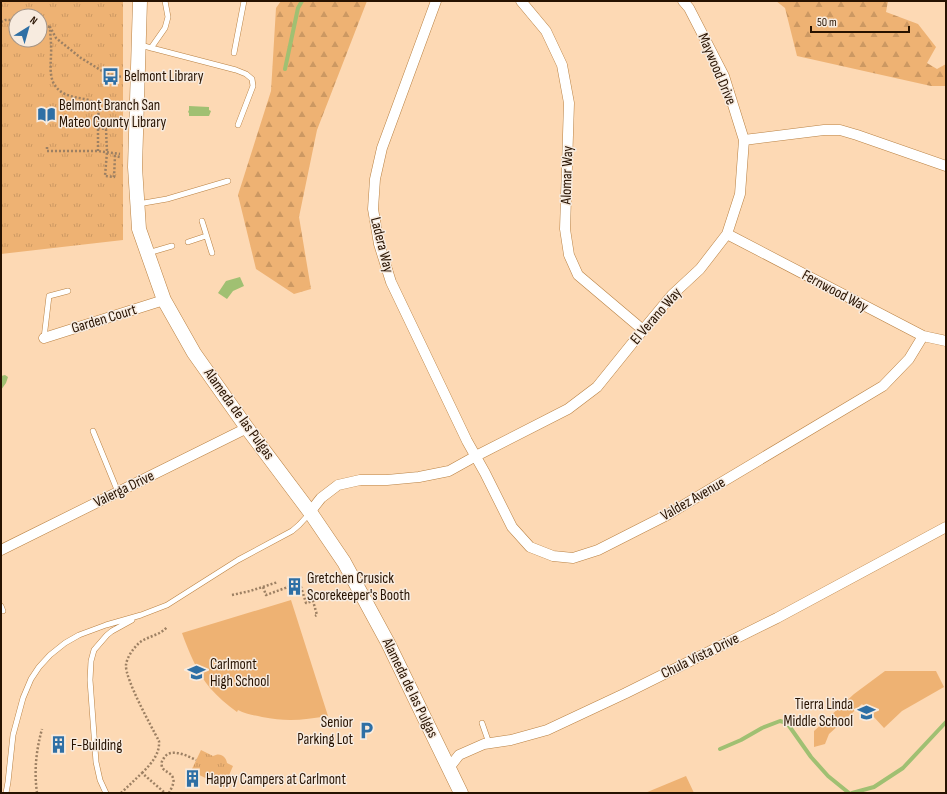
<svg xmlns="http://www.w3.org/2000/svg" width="947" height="794" viewBox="0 0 947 794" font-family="'Sofia Sans Condensed',sans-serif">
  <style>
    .forest { fill: url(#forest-firs) }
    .park { fill: url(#park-tufts); fill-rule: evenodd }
    .pitch { fill: #eeb273 }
    .water { fill: #a0c072 }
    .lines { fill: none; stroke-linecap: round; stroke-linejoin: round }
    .stream { stroke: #a0c072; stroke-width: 4 }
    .service-casing { stroke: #b98142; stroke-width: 6 }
    .minor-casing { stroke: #b98142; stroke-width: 11 }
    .secondary-casing { stroke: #b98142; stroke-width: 15 }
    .path { stroke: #9d8063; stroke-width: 2.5; stroke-dasharray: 2 2; stroke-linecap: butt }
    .service { stroke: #fff; stroke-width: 5 }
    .minor { stroke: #fff; stroke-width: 10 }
    .secondary { stroke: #fff; stroke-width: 14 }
    .labels { text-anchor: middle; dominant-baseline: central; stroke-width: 3; stroke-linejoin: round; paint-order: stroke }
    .street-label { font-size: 15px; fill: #271200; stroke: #f7ebdf }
    .poi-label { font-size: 15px; fill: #271200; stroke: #f7ebdf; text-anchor: start }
  </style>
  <defs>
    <pattern id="forest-firs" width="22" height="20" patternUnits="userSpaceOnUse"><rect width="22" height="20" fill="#eeb273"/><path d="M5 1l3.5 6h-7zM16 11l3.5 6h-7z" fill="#cc9862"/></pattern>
    <pattern id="park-tufts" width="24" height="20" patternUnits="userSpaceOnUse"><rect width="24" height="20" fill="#eeb273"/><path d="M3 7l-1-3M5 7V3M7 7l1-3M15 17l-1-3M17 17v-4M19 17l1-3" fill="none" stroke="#cc9862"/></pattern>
  </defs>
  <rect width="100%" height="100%" fill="#fdd9b4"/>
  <path class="forest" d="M281,1H367L317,130L299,217L311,289L294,294L256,269L238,195L271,91L276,8Z
    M776,1H888L886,12L918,24L936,47L927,63L937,69L946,64V86H931L797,56L785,8Z"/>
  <path class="park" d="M1,1H123V240L1,254ZM16,16H40V40H16Z
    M201,750L213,756C220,752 226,756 227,763L233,766L224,787L191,771Z"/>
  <path class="pitch" d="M291,600L328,716C304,720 287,722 262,717C254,715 245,714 238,710L237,712C227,705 218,697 210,688C198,674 188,650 182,633Z
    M885,671H936L944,687L902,711L884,728L862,704L829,734L825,744L814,747V731L854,694Z
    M686,776L694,793H645Z"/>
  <path class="water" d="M189,106L209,107V110L211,111L209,116H189V113L188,112L189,110Z
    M240,277L244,286L233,291L227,299L218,293L226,281Z
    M5,375L8,377L6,383L1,390V376Z"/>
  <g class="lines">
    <path class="stream" d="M285,69L298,8L302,1
      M720,749L741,740L762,728L780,721L787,723L811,757L828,776L849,793
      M852,793L874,787L903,768L946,722"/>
    <defs>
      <path id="service" d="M140,45L236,70L246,74L252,79L253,86L238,125
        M151,48L165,28L168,17L165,1
        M234,53L244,1
        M138,204L167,199L228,181
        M202,221L212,253
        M188,242L206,236
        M148,253L172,246
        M44,338L49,296L68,291
        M93,431L118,492
        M1,606L3,611
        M482,723L489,743
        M6,793L8,782L13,735L23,698L31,679L39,667L50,655L65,643L79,635L106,625L141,615L167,605L238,560L292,531L299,525L310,513
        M106,793L100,780L96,762L90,680L91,661L94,650L107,635L112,631L132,620"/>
      <path id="minor" d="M436,1L382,148L375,179L373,209L379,244L391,282L467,441L485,473L512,527L530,547L553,556L573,558L598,550L667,515L883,386L909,359L923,336
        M521,1L546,31L562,65L569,103L565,229L569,255L578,275L643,330
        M744,140L824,130H840L857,135L946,166
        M727,234L923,336L946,341
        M44,338L164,300
        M310,512L321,498L338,485L360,480H387L419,477L449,471L476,456L568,409L597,387L643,330L672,295L700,269L727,234L740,194L744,140L724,76L689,8L683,1
        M1,550L247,428
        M449,768L459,755L484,744L511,740L547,730L626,693L777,618L946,527"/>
      <path id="secondary" d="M140,1L135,167L139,229L164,300L194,353L247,428L310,512L344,562L388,643L461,793"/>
    </defs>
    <use href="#service" class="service-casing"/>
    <use href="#minor" class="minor-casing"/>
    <use href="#secondary" class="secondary-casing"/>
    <path class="path" d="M1,22L5,20H16
      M40,25L50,27
      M98,128L106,129L107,152L105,176L114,177L115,156L120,157
      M47,147V151H98L120,154
      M98,151C98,142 98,132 98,123C98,119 99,112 98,108C93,93 66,104 54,84C48,73 52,57 51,45C51,39 50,33 50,27L56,38L81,58L107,74L122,77
      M263,587L266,595L288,587L292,582L301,587L306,603L313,601L317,615L315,616
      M232,595L250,591L278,582
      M142,773C151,764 160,754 159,741C151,726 125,679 126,665C127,657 133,649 138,644C146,636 160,636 167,627
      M37,793C34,771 36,751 42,729
      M121,793L142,773L165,793
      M169,793C171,789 175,782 173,778C171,772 164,772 162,767C161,763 162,760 164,758C170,747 188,756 196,760"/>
    <use href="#service" class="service"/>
    <use href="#minor" class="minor"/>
    <use href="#secondary" class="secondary"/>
  </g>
  <defs>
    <symbol id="bus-bare" viewBox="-9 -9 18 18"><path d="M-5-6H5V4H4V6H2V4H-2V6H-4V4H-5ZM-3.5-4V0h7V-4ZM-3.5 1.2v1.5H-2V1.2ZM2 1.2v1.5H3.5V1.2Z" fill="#2e6fa5" stroke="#f7ebdf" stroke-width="2.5" paint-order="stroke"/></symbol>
    <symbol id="library-bare" viewBox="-9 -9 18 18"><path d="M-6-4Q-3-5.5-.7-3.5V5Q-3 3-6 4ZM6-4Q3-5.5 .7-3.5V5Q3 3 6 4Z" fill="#2e6fa5" stroke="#f7ebdf" stroke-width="2.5" paint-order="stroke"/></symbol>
    <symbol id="building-bare" viewBox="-9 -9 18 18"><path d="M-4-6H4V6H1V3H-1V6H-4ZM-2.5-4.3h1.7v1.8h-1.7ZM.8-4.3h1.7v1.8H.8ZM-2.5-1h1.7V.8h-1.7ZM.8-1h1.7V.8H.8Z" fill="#2e6fa5" stroke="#f7ebdf" stroke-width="2.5" paint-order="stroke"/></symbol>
    <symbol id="school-bare" viewBox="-9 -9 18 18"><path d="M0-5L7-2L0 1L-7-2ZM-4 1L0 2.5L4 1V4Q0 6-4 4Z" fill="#2e6fa5" stroke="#f7ebdf" stroke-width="2.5" paint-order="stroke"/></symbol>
    <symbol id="parking-bare" viewBox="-9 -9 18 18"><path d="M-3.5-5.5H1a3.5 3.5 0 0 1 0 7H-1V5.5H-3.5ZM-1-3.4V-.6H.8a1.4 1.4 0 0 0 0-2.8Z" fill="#2e6fa5" stroke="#f7ebdf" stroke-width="2.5" paint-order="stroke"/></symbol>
  </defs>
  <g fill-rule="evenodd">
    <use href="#bus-bare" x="98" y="64" width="25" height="25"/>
    <use href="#library-bare" x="34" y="102" width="25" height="25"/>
    <use href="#building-bare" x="282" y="574" width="25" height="25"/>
    <use href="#school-bare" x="184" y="660" width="25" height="25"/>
    <use href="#school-bare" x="854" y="700" width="25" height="25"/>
    <use href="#parking-bare" x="354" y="718" width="25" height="25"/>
    <use href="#building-bare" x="46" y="732" width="25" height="25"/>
    <use href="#building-bare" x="180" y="766" width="25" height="25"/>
  </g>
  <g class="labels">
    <g class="street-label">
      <text transform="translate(717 69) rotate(67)">Maywood Drive</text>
      <text transform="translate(567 175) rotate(-88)">Alomar Way</text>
      <text transform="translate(382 245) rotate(76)">Ladera Way</text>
      <text transform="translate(835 291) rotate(28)">Fernwood Way</text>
      <text transform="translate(656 316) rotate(-49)">El Verano Way</text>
      <text transform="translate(104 319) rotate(-17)">Garden Court</text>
      <text transform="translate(239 414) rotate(54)">Alameda de las Pulgas</text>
      <text transform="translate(124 489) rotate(-26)">Valerga Drive</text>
      <text transform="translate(693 499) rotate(-30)">Valdez Avenue</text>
      <text transform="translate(700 656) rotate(-26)">Chula Vista Drive</text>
      <text transform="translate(410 688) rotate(64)">Alameda de las Pulgas</text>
    </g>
    <g class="poi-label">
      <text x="124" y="76">Belmont Library</text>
      <text x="59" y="105">Belmont Branch San<tspan x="59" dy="17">Mateo County Library</tspan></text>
      <text x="307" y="578">Gretchen Crusick<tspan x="307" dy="17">Scorekeeper's Booth</tspan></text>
      <text x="210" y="664">Carlmont<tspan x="210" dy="17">High School</tspan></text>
      <text x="853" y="704" text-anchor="end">Tierra Linda<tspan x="853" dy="17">Middle School</tspan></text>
      <text x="353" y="722" text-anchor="end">Senior<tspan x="353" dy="17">Parking Lot</tspan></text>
      <text x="71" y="745">F-Building</text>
      <text x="206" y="779">Happy Campers at Carlmont</text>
    </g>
  </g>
  <rect width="947" height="794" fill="none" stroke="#271200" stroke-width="4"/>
  <g transform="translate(28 28) rotate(37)"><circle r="19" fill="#f7ebdf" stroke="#a49486"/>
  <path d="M0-3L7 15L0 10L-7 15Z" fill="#2e6fa5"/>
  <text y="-6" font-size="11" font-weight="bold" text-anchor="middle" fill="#271200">N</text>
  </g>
  <path d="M811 26v6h98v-6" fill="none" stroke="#271200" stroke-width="2"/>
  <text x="817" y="26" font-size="12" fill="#271200" stroke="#f7ebdf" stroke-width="3" paint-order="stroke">50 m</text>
</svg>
